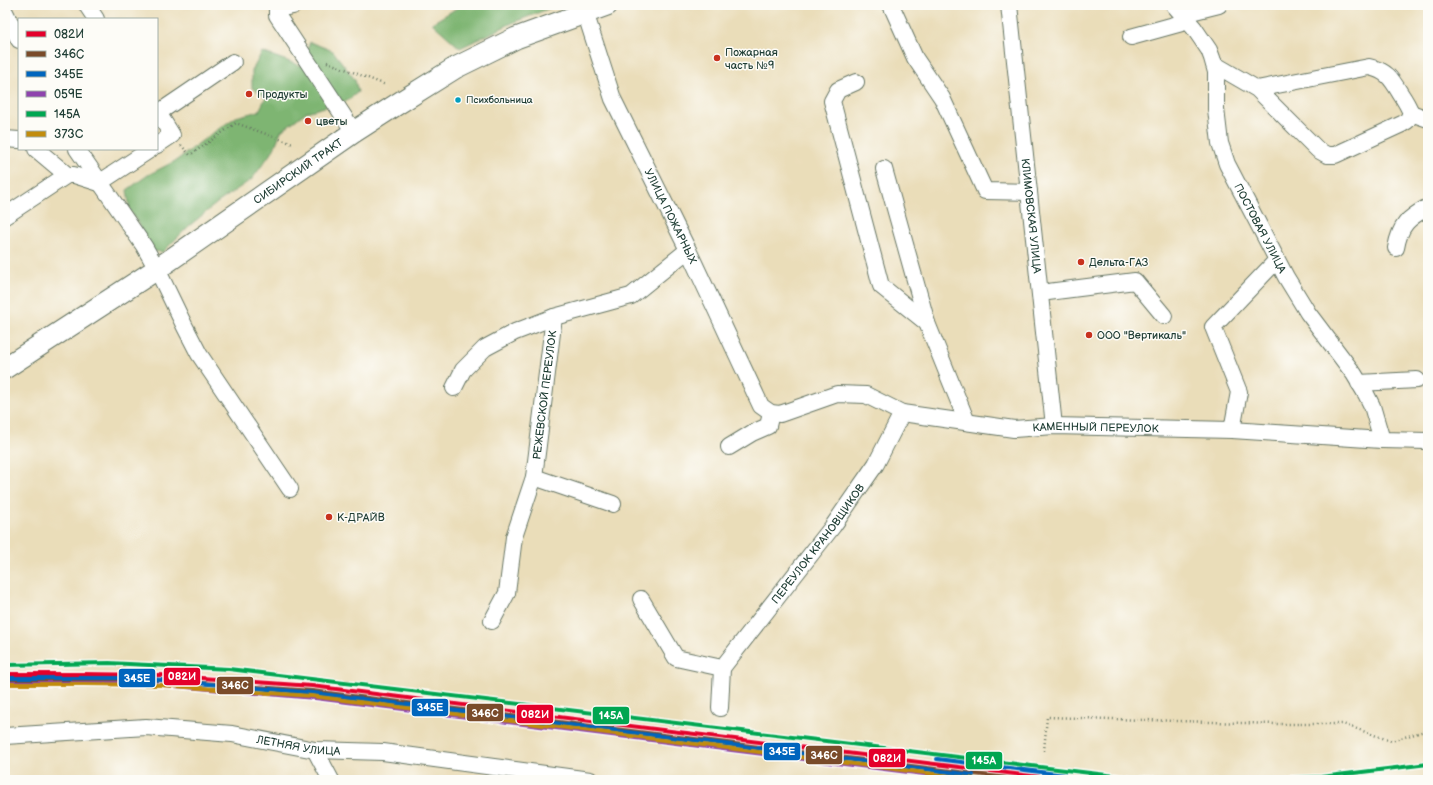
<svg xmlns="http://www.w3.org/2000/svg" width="1433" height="785" viewBox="0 0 1433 785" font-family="'Balsamiq Sans',sans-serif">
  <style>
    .forest { fill: #7eb572; stroke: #4e7953 }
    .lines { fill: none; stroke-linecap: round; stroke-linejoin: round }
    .minor-casing { stroke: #667563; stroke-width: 18 }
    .major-casing { stroke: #667563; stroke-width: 23 }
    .path { stroke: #667563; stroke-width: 2.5; stroke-dasharray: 1 3; stroke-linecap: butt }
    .minor { stroke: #fff; stroke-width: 16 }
    .major { stroke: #fff; stroke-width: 21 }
    .rail-1-casing { stroke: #fdfcf7; stroke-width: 7 }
    .rail-2-casing { stroke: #fdfcf7; stroke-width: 7 }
    .rail-3-casing { stroke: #fdfcf7; stroke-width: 7 }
    .rail-4-casing { stroke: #fdfcf7; stroke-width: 7 }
    .rail-5-casing { stroke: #fdfcf7; stroke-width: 7 }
    .rail-6-casing { stroke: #fdfcf7; stroke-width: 7 }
    .rail-1 { stroke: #e4002b; stroke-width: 4 }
    .rail-2 { stroke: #7a4b2a; stroke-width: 4 }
    .rail-3 { stroke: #0065bd; stroke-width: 4 }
    .rail-4 { stroke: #8e44ad; stroke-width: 4 }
    .rail-5 { stroke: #00a651; stroke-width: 4 }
    .rail-6 { stroke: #c18c0d; stroke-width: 4 }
    .poi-dot { fill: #c8321e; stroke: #fdfcf7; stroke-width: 1.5 }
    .bus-dot { fill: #039ebf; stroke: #fdfcf7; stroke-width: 1.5 }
    .labels { text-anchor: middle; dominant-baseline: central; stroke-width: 3; stroke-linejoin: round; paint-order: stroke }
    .bus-label { font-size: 10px; fill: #1f3d34; stroke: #fdfcf7; text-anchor: start }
    .poi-label { font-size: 11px; fill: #1f3d34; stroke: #fdfcf7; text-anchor: start }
    .street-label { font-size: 11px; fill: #1f3d34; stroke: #fdfcf7 }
    .line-badge { stroke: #fdfcf7; stroke-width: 1.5 }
    .badge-label { font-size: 11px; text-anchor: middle; font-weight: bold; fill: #fff }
  </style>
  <rect width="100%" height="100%" fill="#fdfcf7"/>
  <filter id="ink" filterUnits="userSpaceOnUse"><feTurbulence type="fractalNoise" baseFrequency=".025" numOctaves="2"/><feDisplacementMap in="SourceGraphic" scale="8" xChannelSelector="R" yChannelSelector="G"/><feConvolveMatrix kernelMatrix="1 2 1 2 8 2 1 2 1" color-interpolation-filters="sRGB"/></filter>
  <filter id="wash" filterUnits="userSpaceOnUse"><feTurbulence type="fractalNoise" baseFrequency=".012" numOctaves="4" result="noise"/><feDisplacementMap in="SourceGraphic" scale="16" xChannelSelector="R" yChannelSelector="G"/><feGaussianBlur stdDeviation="0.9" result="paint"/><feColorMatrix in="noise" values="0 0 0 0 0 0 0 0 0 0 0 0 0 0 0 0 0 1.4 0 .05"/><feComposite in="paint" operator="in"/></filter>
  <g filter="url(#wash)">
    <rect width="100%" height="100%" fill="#eaddb9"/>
    <path class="forest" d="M462,5H558L512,23L460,48L432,23Z
      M310,42L333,51L355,80L358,92L347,101L306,112L281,131L274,149L252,179L217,203L189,226L163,252L152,251L143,231L130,211L127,190L148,175L177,160L207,137L236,117L259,111L266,97L252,88V71L262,52L301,66Z"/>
  </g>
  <g filter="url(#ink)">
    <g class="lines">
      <defs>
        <g id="minor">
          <path d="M277,5V15L354,132"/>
          <path d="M891,5L915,58L942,98L985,191L1029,192"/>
          <path id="s1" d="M1009,5L1054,426"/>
          <path id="s2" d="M1174,5L1194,28L1209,50L1212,58L1216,72V109L1220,143L1227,164L1286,277L1308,313L1354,374L1366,394L1372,406L1382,440"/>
          <path d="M88,7L96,19"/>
          <path d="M277,9L293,6"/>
          <path d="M5,12L19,40"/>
          <path id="s3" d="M585,12L613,99L688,250L761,406L771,413L780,414L837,394L866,395L902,413L1014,429L1054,426L1232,430L1382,440L1428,441"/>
          <path d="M1183,14L1219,5"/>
          <path d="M1131,37L1189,21"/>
          <path d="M1214,64L1257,89L1318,150L1327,155H1335L1402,124L1407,121L1411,113C1408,105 1404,99 1400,93C1391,78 1387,71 1369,67L1257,89"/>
          <path d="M856,82L838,90L832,101L881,286L927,323L967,422"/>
          <path d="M157,111L172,135L157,145"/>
          <path d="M158,113L233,62"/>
          <path d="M1411,113L1428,119"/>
          <path d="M5,139L19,140"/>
          <path d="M36,149L67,175"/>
          <path d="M77,149L144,246L157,269L185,327L199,354L290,489"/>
          <path d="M884,169L927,323"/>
          <path d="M5,216L67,175H74L99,183L151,149"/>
          <path d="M1396,248C1400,225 1408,218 1428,207"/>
          <path d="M1040,293L1135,281L1164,316"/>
          <path d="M1359,383L1417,380"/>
          <path d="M454,388L463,370L485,348L515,332L554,317"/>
          <path d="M1232,430L1239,392L1213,327L1276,261"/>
          <path d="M729,447L752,433L768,426L771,413"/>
          <path d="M534,477L613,504"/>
          <path d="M641,599L676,658L722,668L720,708"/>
          <path id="s4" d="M492,621L507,593L514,537L534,477L554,317L631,296L688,250"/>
          <path id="s5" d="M722,668L833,526L876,464L902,413"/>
          <path id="s6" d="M5,736L146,727L232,734L315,750L383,752L590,780"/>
          <path d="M315,750L331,780"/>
        </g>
        <g id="major">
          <path id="s7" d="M5,368L157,269L354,132L399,103L455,68L516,38L607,5"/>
        </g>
      </defs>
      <use href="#minor" class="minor-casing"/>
      <use href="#major" class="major-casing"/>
      <path class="path" d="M327,62L386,85
        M181,145L190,155L236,123L293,144
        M1044,751L1047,717L1277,724H1343L1391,741L1428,730"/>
      <use href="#minor" class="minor"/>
      <use href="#major" class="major"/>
      <defs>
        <path id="rail-1" d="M5,674H83L160,675L312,686L1063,780"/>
        <path id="rail-2" d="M5,679H83L160,680L312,691L1023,780"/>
        <path id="rail-3" d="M5,678H139L315,693L973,775
          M937,759L1064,775"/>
        <path id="rail-4" d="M5,683H139L315,698L972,780"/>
        <path id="rail-5" d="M5,665L109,663L229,669L1132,778L1216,780
          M1238,780L1321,777L1428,764"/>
        <path id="rail-6" d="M5,684H83L160,685L311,696L982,780"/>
      </defs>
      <use href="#rail-1" class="rail-1-casing"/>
      <use href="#rail-2" class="rail-2-casing"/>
      <use href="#rail-3" class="rail-3-casing"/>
      <use href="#rail-4" class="rail-4-casing"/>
      <use href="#rail-5" class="rail-5-casing"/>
      <use href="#rail-6" class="rail-6-casing"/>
      <use href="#rail-1" class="rail-1"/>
      <use href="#rail-2" class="rail-2"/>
      <use href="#rail-3" class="rail-3"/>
      <use href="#rail-4" class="rail-4"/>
      <use href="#rail-5" class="rail-5"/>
      <use href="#rail-6" class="rail-6"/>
    </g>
  </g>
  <g class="poi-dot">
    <circle cx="717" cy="58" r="4"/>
    <circle cx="249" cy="94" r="4"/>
    <circle cx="308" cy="121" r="4"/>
    <circle cx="1081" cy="262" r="4"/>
    <circle cx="1089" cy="335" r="4"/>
    <circle cx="329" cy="517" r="4"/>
  </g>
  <circle class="bus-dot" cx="458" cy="100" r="3.5"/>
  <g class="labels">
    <g class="bus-label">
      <text x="466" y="100">Психбольница</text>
    </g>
    <g class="poi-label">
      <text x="725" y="52">Пожарная<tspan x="725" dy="13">часть №9</tspan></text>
      <text x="257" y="94">Продукты</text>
      <text x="316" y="121">цветы</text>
      <text x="1089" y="262">Дельта-ГАЗ</text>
      <text x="1097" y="335">ООО "Вертикаль"</text>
      <text x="337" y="517">К-ДРАЙВ</text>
    </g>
    <g class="street-label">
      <text stroke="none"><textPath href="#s7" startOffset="353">СИБИРСКИЙ ТРАКТ</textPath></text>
      <text stroke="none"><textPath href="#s1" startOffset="212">КЛИМОВСКАЯ УЛИЦА</textPath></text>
      <text stroke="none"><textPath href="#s3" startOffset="222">УЛИЦА ПОЖАРНЫХ</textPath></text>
      <text stroke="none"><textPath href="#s2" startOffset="246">ПОСТОВАЯ УЛИЦА</textPath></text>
      <text stroke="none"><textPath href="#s4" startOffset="234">РЕЖЕВСКОЙ ПЕРЕУЛОК</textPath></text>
      <text stroke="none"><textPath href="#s3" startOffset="778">КАМЕННЫЙ ПЕРЕУЛОК</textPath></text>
      <text stroke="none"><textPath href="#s5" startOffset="157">ПЕРЕУЛОК КРАНОВЩИКОВ</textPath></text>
      <text stroke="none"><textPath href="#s6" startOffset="295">ЛЕТНЯЯ УЛИЦА</textPath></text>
    </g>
  </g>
  <g class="line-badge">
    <rect x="163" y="667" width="38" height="19" rx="4" fill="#e4002b"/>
    <rect x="118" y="668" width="38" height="20" rx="4" fill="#0065bd"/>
    <rect x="216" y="676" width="38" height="19" rx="4" fill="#7a4b2a"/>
    <rect x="411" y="698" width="38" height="19" rx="4" fill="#0065bd"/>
    <rect x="466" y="703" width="38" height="19" rx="4" fill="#7a4b2a"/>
    <rect x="516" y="704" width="38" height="20" rx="4" fill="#e4002b"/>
    <rect x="592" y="706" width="38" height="19" rx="4" fill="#00a651"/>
    <rect x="763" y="742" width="38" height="19" rx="4" fill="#0065bd"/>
    <rect x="805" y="745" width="38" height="20" rx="4" fill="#7a4b2a"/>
    <rect x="868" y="748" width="38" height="20" rx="4" fill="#e4002b"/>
    <rect x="965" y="751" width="38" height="19" rx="4" fill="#00a651"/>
  </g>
  <g class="badge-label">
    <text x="182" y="680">082И</text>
    <text x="137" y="682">345Е</text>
    <text x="235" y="689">346С</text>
    <text x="430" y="711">345Е</text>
    <text x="485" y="717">346С</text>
    <text x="535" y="718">082И</text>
    <text x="611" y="719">145А</text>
    <text x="782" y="755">345Е</text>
    <text x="824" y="759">346С</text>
    <text x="887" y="762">082И</text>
    <text x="984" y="764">145А</text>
  </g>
  <rect width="1433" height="785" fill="none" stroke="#fdfcf7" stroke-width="20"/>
  <rect x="18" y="18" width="140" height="132" fill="#fdfcf7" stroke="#a4b0a9"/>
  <rect x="26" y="31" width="20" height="6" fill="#e4002b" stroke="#a4b0a9"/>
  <text x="54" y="38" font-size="12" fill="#1f3d34">082И</text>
  <rect x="26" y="51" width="20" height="6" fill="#7a4b2a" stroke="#a4b0a9"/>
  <text x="54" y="58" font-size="12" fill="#1f3d34">346С</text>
  <rect x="26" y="71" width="20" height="6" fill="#0065bd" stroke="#a4b0a9"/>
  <text x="54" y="78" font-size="12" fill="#1f3d34">345Е</text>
  <rect x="26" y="91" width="20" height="6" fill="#8e44ad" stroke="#a4b0a9"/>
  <text x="54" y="98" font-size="12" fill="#1f3d34">059Е</text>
  <rect x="26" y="111" width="20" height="6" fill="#00a651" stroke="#a4b0a9"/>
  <text x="54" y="118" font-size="12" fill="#1f3d34">145А</text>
  <rect x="26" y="131" width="20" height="6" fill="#c18c0d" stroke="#a4b0a9"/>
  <text x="54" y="138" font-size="12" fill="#1f3d34">373C</text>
</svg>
